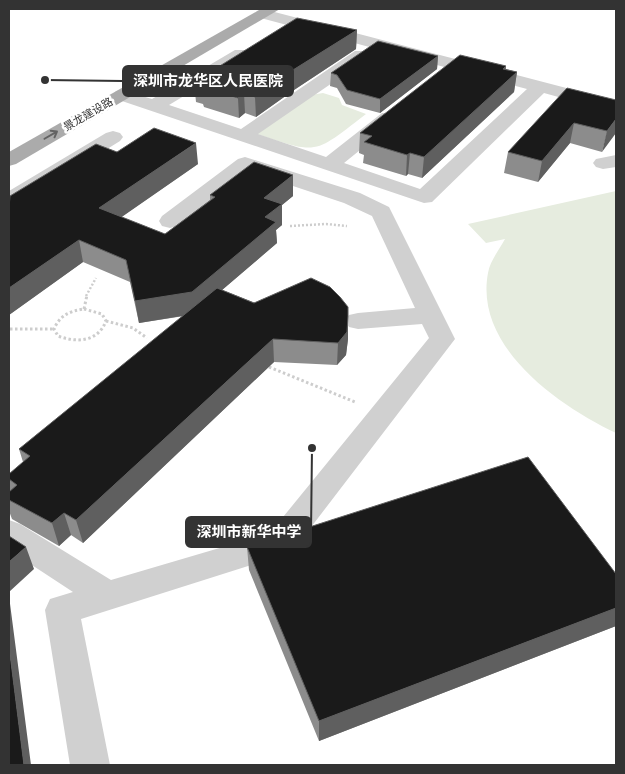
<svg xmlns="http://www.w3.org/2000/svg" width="625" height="774" viewBox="0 0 625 774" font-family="'Titillium Web','Noto Sans SC',sans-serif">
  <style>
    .green { fill: #e6ecdf }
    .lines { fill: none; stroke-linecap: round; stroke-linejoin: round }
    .path-far1 { stroke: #cdcdcd; stroke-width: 2.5; stroke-dasharray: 2 2; stroke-linecap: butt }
    .path { stroke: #cdcdcd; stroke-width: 3; stroke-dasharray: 2.5 2.5; stroke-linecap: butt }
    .minor { fill: #d0d0d0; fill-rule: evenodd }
    .major { fill: #ababab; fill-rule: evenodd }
    .wall { fill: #8c8c8c }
    .shaded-wall { fill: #5f5f5f }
    .building { fill: #1a1a1a; stroke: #5f5f5f }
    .oneway { stroke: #636363 }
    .labels { text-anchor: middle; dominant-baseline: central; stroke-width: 5; stroke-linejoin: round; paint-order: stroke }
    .far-street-label { font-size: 11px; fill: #333; stroke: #fff }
    .leader { fill: none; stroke: #333; stroke-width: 2 }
    .callout-dot { fill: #333; stroke: #fff; stroke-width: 2 }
    .callout { fill: #333; stroke: #333; stroke-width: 2 }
    .callout-label { font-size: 15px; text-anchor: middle; font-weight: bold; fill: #fff }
  </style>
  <rect width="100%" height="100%" fill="#fff"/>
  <path class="green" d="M323,93L339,98L342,105L366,114C314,154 319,155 257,134L305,96Z
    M616,191V433C559,406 474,347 488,273C490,261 499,250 505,239L486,243L468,224Z"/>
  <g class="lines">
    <path class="path-far1" d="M290,226L326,224L347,226
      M86,296L96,278"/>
    <path class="path" d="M84,309L102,314L106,321C98,342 77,343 58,336L54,329C60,315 70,311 84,309Z
      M84,309L87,295
      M106,321L133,328L147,338
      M10,329H54
      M269,367L355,402"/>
    <path class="minor" d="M263,9L616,101V113L544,93L432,202L424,203L116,99L113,95L116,91L122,90L152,99L235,50H247L249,54L247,58L169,105L241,129L355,51H367L369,55L367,59L258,134L326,157L382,113H396L398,117L396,121L344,163L420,189L527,89L257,17L255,14L257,11Z
      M113,131L120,133L123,137L120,141L17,205L9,206V191L106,133Z
      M616,155V167L603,169L596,167L593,163L596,159Z
      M245,157L360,193L389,207L455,339L292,552L81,619L110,765H70L45,610L50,599L73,592L9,550V520L20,524L111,580L270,533L429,338L422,324L358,329L349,327L345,321L349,315L358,313L415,308L372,216L344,203L248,171L178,226L170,228L162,226L159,221L162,216L238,159Z"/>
    <path class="major" d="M261,9H280L16,164L9,166V152Z"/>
  </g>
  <path class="wall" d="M357,30L356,49L294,90L256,117L245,113L239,118L204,107L203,104L196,102L194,82Z
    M438,56L437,69L380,113L346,104L337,88L330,86L331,73Z
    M506,66V69L517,72L514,92L422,178L408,174L406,176L363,163L364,155L359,153L360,133Z
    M616,100L602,152L570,143L538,182L504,173L508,152Z
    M117,152L198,164L121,217L165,234L210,200V195L293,175V196L282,205V225L276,230L277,243L222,290L348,339L346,355L337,365L274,362L83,543L71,535L59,546L12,519L9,511V492L10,491L9,487V474L23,462L19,449L184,316L139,323L130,282L83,262L9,315V208Z
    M247,547L616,574V626L319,741L249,570Z"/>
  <path class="shaded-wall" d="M357,30L356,49L294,90L256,117L255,97L293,70Z
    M438,56L437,69L380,113V99Z
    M506,66L503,85L517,72L514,92L422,178L424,157Z
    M244,93L245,113L239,118L238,98Z
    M616,119V133L602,152L607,131Z
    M574,123L570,143L538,182L542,161Z
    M196,143L198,164L103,230L99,208Z
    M410,153L408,174L406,176L407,155Z
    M293,175V196L282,205V225L276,230L277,243L194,314L139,323L135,301Z
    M79,240L83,262L9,315V288Z
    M348,316V339L346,355L337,365L338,343Z
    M273,339L274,362L83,543L76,520Z
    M64,513L71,535L59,546L52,523Z
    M26,547L34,569L9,592V562Z
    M9,596L31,765H24L9,646Z
    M616,608V626L319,741V721Z"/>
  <path class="building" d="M297,18L357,30L293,70L255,97L244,93L238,98L202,87L205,86L194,82Z
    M378,41L438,56L380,99L347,90L337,75L331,73Z
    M460,55L506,66L503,69L517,72L424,157L410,153L407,155L364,142L372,136L360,133Z
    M567,88L616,100V119L607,131L574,123L542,161L508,152Z
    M154,128L196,143L99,208L165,234L215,197L210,195L254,162L293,175L264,198L282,204L265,217L276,222L192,292L135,301L126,260L79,240L9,288V208L10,196L96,144L117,152Z
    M311,278L330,287L340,297L348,307V316L347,332L338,343L273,339L76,520L64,513L52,523L9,500V492L17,485L9,479V474L30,456L19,449L217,288L254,303Z
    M528,457L616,574V608L319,721L247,547Z
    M9,536L26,547L9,562Z
    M9,646L24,765H9Z"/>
  <defs><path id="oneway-shaft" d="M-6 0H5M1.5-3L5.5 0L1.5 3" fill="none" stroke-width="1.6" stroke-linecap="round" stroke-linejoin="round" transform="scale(1.25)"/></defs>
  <use class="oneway" href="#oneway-shaft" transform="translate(51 135) rotate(-30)"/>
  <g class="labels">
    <g class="far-street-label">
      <text transform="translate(88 114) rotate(-30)">景龙建设路</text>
    </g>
  </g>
  <path class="leader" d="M45 80L123 81M312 448L311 532"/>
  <g class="callout-dot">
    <circle cx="45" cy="80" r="5"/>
    <circle cx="312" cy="448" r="5"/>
  </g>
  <g class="callout">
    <rect x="123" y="66" width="170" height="30" rx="5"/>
    <rect x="186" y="517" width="125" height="30" rx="5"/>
  </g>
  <g class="callout-label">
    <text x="208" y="86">深圳市龙华区人民医院</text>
    <text x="249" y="537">深圳市新华中学</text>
  </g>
  <rect width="625" height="774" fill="none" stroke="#333333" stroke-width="20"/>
</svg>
